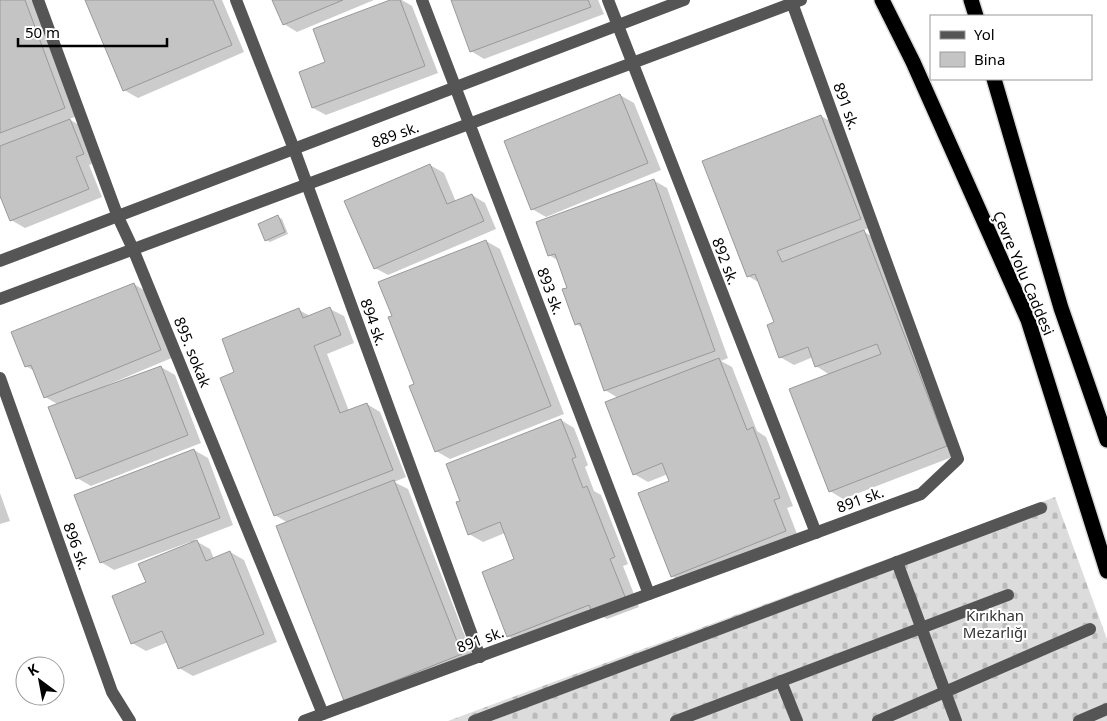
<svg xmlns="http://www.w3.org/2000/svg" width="1107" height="721" font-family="'Noto Sans',sans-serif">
	<defs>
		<pattern id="cemetery-stones" width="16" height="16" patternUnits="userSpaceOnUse" patternTransform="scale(1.25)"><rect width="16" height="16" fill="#dcdcdc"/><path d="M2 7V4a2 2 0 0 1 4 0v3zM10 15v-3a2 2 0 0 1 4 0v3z" fill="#bbb"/></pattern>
	</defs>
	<rect width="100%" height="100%" fill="#fff"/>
	<!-- cemetery -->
	<path fill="url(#cemetery-stones)" d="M1055,497L1107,639V721H448Z"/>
	<!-- shadow -->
	<g fill="#0003">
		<path d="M0,0H35L78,116L69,119L84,128L97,162L89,165L102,197L25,228L11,220L2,198L0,199Z"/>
		<path d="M86,0H222L244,52L138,98L124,90Z"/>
		<path d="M273,0H374L297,32L284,24Z"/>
		<path d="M393,0H402L412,6L438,73L326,115L313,108L327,63Z"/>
		<path d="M452,0H598L604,14L484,59L471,51Z"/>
		<path d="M620,95L634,103L661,170L546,217L532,209Z"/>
		<path d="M821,116L835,124L874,226L862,231L877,239L960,454L843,499L830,491V375L816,366L813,357L794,365L780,357L775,322L760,283L748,276Z"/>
		<path d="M430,165L444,173L456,202L472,195L485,203L496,229L388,275L375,268Z"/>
		<path d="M653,180L667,188L728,358L721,361L732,367L757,431L766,437L793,506L787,508L799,539L685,584L672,576L671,482L668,474L648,482L634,474L618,398L605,390L583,328L576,324L569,288L559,261L549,255Z"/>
		<path d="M278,217L282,219L288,234L270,242L266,240Z"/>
		<path d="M486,241L500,249L564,414L450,459L436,451L393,316Z"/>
		<path d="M134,284L147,292L174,357L105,386L106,388L161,367L175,375L201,443L91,486L77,478L59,405L45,397L34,371L26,366Z"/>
		<path d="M330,309L344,316L354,343L327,354L349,411L367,404L380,412L406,477L394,482L408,489L475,662L358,708L288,523L275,515L236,373L299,310L310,316Z"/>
		<path d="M561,420L574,428L588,465L585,467L594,491L601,495L628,564L623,566L639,607L607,619L598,614L522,644L508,636L516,560L505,533L483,542L469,534L462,501Z"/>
		<path d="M194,450L208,458L233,525L194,540L210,549L214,559L230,552L244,560L277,642L193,676L179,668L168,642L146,651L132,643L148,583L190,544V542L114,570L101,562Z"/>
		<path d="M0,493L10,521L0,524Z"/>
	</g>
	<!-- building -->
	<g fill="#c4c4c4" stroke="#999">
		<path d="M0,0H25L65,108L0,133Z"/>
		<path d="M85,0H213L232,45L123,91Z"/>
		<path d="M272,0H343L283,25Z"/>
		<path d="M390,0H400L425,66L312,108L299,72L325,62L313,29Z"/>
		<path d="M451,0H588L591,7L470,52Z"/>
		<path d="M620,94L648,163L531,210L504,141Z"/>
		<path d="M821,115L861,219L777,251L782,262L864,230L947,446L829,492L789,389L881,354L877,344L815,367L808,347L779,358L767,325L774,322L755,274L747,277L702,161Z"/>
		<path d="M70,119L84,154L76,157L89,189L10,221L0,196V146Z"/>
		<path d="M430,164L447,204L472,194L484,221L374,269L344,201Z"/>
		<path d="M654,179L715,351L604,391L580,323L575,325L562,289L567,288L555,254L548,256L536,222Z"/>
		<path d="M278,215L285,232L265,241L258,224Z"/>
		<path d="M486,240L551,406L435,452L409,386L414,384L388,317L392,316L378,282Z"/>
		<path d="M134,283L161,350L44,398L31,365L25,367L11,332Z"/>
		<path d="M330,307L341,335L314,346L340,413L367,403L393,470L274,516L220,378L234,372L222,339L299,308L303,318Z"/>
		<path d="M719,358L747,430L753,427L780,498L774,500L786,531L671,577L638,493L669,481L662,463L633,475L605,402Z"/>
		<path d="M161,366L188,435L76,479L48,407Z"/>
		<path d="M561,419L576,457L572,459L583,488L587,486L615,557L610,559L626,599L592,612L589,605L507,637L482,572L514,559L500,522L468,535L456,502L460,501L446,464Z"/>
		<path d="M194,449L220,518L100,563L74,495Z"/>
		<path d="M394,480L462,654L344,701L276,526Z"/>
		<path d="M197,540L206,561L230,551L264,634L178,669L162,631L131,644L112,596L146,582L138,564Z"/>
	</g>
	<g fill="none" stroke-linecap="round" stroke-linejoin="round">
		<!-- highway casing -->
		<g stroke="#dbdbdb" stroke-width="18">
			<g id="highway">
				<path d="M882,0L913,62L1028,320L1107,571"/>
				<path d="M971,0L976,16"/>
				<path d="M994,79L1061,308L1107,440"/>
			</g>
		</g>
		<!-- minor -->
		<g stroke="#555" stroke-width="12">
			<path d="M38,0L118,217L133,249L323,714"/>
			<path d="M236,0L294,149L480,657"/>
			<path d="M422,0L649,594"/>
			<path d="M608,0L816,533"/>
			<path d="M0,261L684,0"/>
			<path d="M0,299L801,0"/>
			<path d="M0,378L112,692L130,721"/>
			<path d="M897,562L956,721"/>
			<path d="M781,681L797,721"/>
			<path d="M304,721L921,494L958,459L791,0"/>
			<path d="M474,721L1041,508"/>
			<path d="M676,721L1008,595"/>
			<path d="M878,721L1090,629"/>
			<path d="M1079,721L1107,709"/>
		</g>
		<!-- highway -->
		<use href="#highway" stroke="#000" stroke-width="15"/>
	</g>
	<g text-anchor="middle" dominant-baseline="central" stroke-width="4" stroke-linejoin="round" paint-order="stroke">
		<!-- street labels -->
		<g font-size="15" fill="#000" stroke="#fff">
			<text transform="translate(847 106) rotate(70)">891 sk.</text>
			<text transform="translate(395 134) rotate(-20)">889 sk.</text>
			<text transform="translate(726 261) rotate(69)">892 sk.</text>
			<text transform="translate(1024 273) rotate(67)">Çevre Yolu Caddesi</text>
			<text transform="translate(551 291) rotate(69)">893 sk.</text>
			<text transform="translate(374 322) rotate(70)">894 sk.</text>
			<text transform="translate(193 352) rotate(68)">895. sokak</text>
			<text transform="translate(860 499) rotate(-20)">891 sk.</text>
			<text transform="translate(77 546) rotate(70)">896 sk.</text>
			<text transform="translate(480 639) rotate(-20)">891 sk.</text>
		</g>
		<!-- park labels -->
		<g font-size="15" fill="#333" stroke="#fff">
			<text x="995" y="615">Kırıkhan<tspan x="995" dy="17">Mezarlığı</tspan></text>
		</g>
	</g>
	<!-- legend -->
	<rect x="930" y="15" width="162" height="65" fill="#ffffff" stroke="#999999"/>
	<rect x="940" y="31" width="25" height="8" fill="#555555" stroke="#999999"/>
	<text x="974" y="40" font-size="15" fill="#000000">Yol</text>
	<rect x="940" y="52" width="25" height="15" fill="#c4c4c4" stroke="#999999"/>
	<text x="974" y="65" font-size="15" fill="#000000">Bina</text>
	<!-- north arrow -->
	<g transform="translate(40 681) rotate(328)"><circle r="24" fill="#ffffff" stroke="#999999"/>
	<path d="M0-4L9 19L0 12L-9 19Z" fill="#000000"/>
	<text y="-8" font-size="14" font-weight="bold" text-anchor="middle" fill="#000000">K</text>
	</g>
	<!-- scale -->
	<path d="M18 38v8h149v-8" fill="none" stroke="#000000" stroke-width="2.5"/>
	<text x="25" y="38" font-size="15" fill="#000000" stroke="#ffffff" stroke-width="4" paint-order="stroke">50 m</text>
</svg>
